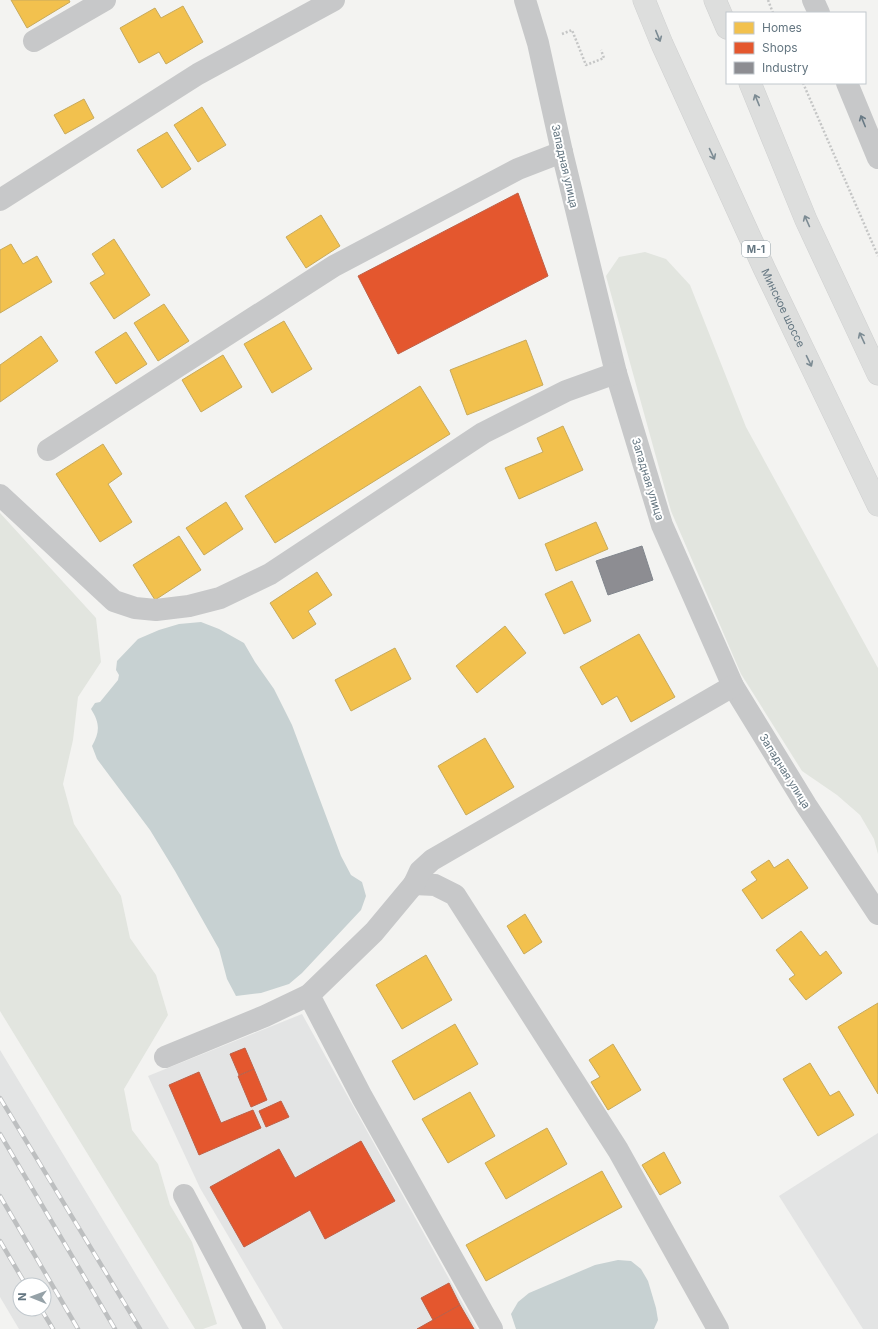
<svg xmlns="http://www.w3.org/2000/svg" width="878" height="1329" font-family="Inter,sans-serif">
	<rect width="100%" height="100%" fill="#f3f3f1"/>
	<!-- built -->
	<g fill="#e3e4e4" fill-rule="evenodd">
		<path d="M302,1014L477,1329H283L200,1188L148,1076Z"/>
		<path d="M0,1050L169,1329H19L0,1297ZM20,1285H44V1309H20Z"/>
		<path d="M878,1133V1329H863L779,1196Z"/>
	</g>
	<!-- green -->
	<g fill="#e2e5df">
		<path d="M645,252L666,259L690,285L746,427L878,668V854L874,839L860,815L837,795L802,771L741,674L671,511L606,276L619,257Z"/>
		<path d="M0,513L96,618L101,662L78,697L73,740L63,784L74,824L121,896L130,938L156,975L168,1015L124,1089L132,1130L158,1164L170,1205L192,1242L217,1324L203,1329H195L0,1011Z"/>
	</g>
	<!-- water -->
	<g fill="#c7d1d2">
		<path d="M201,622L219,629L244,643L255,662L274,689L292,725L341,856L351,875L362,882L366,896L361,910L302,973L289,984L261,993L236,996L227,979L219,949L175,871L150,830L97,759L92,746C100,732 100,723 91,709L95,703L100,702L118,680L119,675L116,670L117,661L138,639L159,630L179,624Z"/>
		<path d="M618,1260L631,1261L641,1269L648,1281L656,1308L658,1320L654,1329H516L511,1314L518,1302L529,1293L595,1265Z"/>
	</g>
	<!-- homes -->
	<g fill="#f2c14e" stroke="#c7aa5d">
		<path d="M11,0H69L70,2L27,28Z"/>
		<path d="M183,6L203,42L166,64L159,52L139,63L120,28L155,8L161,18Z"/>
		<path d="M84,99L94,118L65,134L54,115Z"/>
		<path d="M202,107L226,145L198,162L174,125Z"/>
		<path d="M167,132L191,169L162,188L137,150Z"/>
		<path d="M321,215L340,246L306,268L286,237Z"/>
		<path d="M114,239L150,295L114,319L90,283L105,274L92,254Z"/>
		<path d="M11,244L23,264L37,256L52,282L0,313V250Z"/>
		<path d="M164,304L189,341L158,361L134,323Z"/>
		<path d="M284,321L312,369L272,393L244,344Z"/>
		<path d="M126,332L147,364L116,384L95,352Z"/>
		<path d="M41,336L58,361L0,402V365Z"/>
		<path d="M526,340L543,385L467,415L450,370Z"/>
		<path d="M223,355L242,387L201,412L182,380Z"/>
		<path d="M420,386L450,434L275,543L245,496Z"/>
		<path d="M563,426L583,470L519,499L505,468L543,452L537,438Z"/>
		<path d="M103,444L122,474L108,484L132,522L100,542L56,474Z"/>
		<path d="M226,502L243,529L204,555L186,528Z"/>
		<path d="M596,522L608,549L556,571L545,544Z"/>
		<path d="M179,536L201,570L155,600L133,565Z"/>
		<path d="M317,572L332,595L308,611L316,624L293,639L270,603Z"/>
		<path d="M572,581L591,621L564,634L545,594Z"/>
		<path d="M505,626L526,653L477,693L456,666Z"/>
		<path d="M639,634L675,697L631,722L617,696L602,705L580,667Z"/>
		<path d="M395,648L411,679L351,711L335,680Z"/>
		<path d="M485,738L514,787L466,815L438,766Z"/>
		<path d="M788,859L808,888L762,919L742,890L757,880L751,872L769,860L774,868Z"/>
		<path d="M525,914L542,942L524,954L507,926Z"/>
		<path d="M801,931L820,956L826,951L842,973L806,1000L789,979L795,975L776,950Z"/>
		<path d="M426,955L452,1000L402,1029L376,985Z"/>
		<path d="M878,1003V1094L838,1027Z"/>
		<path d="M455,1024L478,1064L414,1100L392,1061Z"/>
		<path d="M613,1044L641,1090L608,1110L591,1082L600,1077L589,1060Z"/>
		<path d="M810,1063L830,1096L839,1091L854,1115L818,1136L783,1079Z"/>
		<path d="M470,1092L495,1136L448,1163L422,1119Z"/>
		<path d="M547,1128L567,1164L506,1199L485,1163Z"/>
		<path d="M664,1152L681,1183L660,1195L642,1165Z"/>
		<path d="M602,1171L622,1207L486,1281L466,1245Z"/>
	</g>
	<!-- shops -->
	<g fill="#e4572e" stroke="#be6047">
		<path d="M518,193L548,276L398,354L358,276Z"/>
		<path d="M245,1048L254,1069L239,1075L230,1054Z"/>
		<path d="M254,1069L267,1100L251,1107L238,1076Z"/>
		<path d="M199,1072L221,1123L253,1110L261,1128L199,1155L169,1085Z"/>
		<path d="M281,1101L289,1117L266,1127L259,1111Z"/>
		<path d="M361,1141L395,1201L325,1239L310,1210L244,1247L210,1187L279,1149L295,1178Z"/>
		<path d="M449,1283L460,1305L433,1320L421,1298Z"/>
		<path d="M460,1305L474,1329H417L433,1320Z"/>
	</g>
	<!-- industry -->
	<path fill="#8d8d92" stroke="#81868d" d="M642,546L653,580L608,595L596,561Z"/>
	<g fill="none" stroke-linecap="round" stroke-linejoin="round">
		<!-- highway casing -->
		<g stroke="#cfd0d0" stroke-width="23">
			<g id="highway">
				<path id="s1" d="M644,0L662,44L764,268L878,505"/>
				<path d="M715,0L727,28"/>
				<path d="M750,83L806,220L878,374"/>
			</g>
		</g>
		<!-- path -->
		<g stroke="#c5c6c6" stroke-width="2.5" stroke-dasharray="2 2" stroke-linecap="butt">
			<path d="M768,0L773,13"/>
			<path d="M562,34L572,30L586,65L604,58L601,50"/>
			<path d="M803,83L878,256"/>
		</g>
		<!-- minor -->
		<g stroke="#c7c8c9" stroke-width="22">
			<path d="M525,0L538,43L562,152L616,373L662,525L733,686L806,805L878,914"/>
			<path d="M813,0L819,13"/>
			<path d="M34,41L105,0"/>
			<path d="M847,83L878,158"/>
			<path d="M0,200L198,74L334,0"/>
			<path d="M48,450L334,266L518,169L562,152"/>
			<path d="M0,495L114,601L135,608L156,610L189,606L220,598L270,574L483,433L566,391L616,373"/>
			<path d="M414,884L435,885L455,895L618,1150L718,1329"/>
			<path d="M165,1057L265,1016L309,995"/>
			<path d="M184,1195L255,1329"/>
			<path d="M492,1329L362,1097L309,995L374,932L414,884L420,871L432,860L733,686"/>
		</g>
		<!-- highway -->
		<use href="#highway" stroke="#dddedd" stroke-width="22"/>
		<!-- rail casing -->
		<g stroke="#bdbfc0" stroke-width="4.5">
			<g id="rail">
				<path d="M0,1098L140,1329"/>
				<path d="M0,1134L115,1329"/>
				<path d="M0,1196L78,1329"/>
				<path d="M0,1241L26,1285"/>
				<path d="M41,1309L53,1329"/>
			</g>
		</g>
		<!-- rail -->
		<use href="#rail" stroke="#fff" stroke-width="3" stroke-dasharray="9" stroke-linecap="butt"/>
	</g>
	<!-- one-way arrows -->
	<defs><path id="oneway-shaft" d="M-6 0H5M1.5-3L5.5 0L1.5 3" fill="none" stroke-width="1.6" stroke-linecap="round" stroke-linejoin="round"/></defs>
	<g stroke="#7c8b93">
		<use href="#oneway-shaft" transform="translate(658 36) rotate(68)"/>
		<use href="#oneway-shaft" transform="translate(757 100) rotate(-112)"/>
		<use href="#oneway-shaft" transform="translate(712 154) rotate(65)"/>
		<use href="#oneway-shaft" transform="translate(807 221) rotate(-114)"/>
		<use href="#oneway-shaft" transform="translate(862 338) rotate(-115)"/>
		<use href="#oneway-shaft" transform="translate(809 361) rotate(64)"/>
	</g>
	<use stroke="#697a85" href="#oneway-shaft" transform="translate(863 121) rotate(-112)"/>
	<g text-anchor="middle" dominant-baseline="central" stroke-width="4" stroke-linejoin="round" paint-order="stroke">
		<!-- shield labels -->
		<rect fill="#fff" stroke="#929fa7" stroke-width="1" x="742" y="241" width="28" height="16" rx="3"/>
		<g font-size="10" font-weight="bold" fill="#647681">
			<text x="756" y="249">М-1</text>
		</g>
		<!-- street labels -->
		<g font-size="11" fill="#647681" stroke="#fff">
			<text transform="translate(565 166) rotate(77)">Западная улица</text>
			<text stroke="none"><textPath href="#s1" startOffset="338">Минское шоссе</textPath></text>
			<text transform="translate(648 479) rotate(73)">Западная улица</text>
			<text transform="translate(785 771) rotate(58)">Западная улица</text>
		</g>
	</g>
	<!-- legend -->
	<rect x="726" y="12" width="140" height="72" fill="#ffffff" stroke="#c1c8cd"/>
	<rect x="734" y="22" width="20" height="12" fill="#f2c14e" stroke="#c1c8cd"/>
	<text x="762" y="32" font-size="12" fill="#647681">Homes</text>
	<rect x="734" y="42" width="20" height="12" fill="#e4572e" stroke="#c1c8cd"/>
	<text x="762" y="52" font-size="12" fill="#647681">Shops</text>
	<rect x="734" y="62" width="20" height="12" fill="#8d8d92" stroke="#c1c8cd"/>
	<text x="762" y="72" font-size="12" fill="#647681">Industry</text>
	<!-- north arrow -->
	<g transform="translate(32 1297) rotate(271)"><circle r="19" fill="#ffffff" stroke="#c1c8cd"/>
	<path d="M0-3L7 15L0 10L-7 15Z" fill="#96a2a8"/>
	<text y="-6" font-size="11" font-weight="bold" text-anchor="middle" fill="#647681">N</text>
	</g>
</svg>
